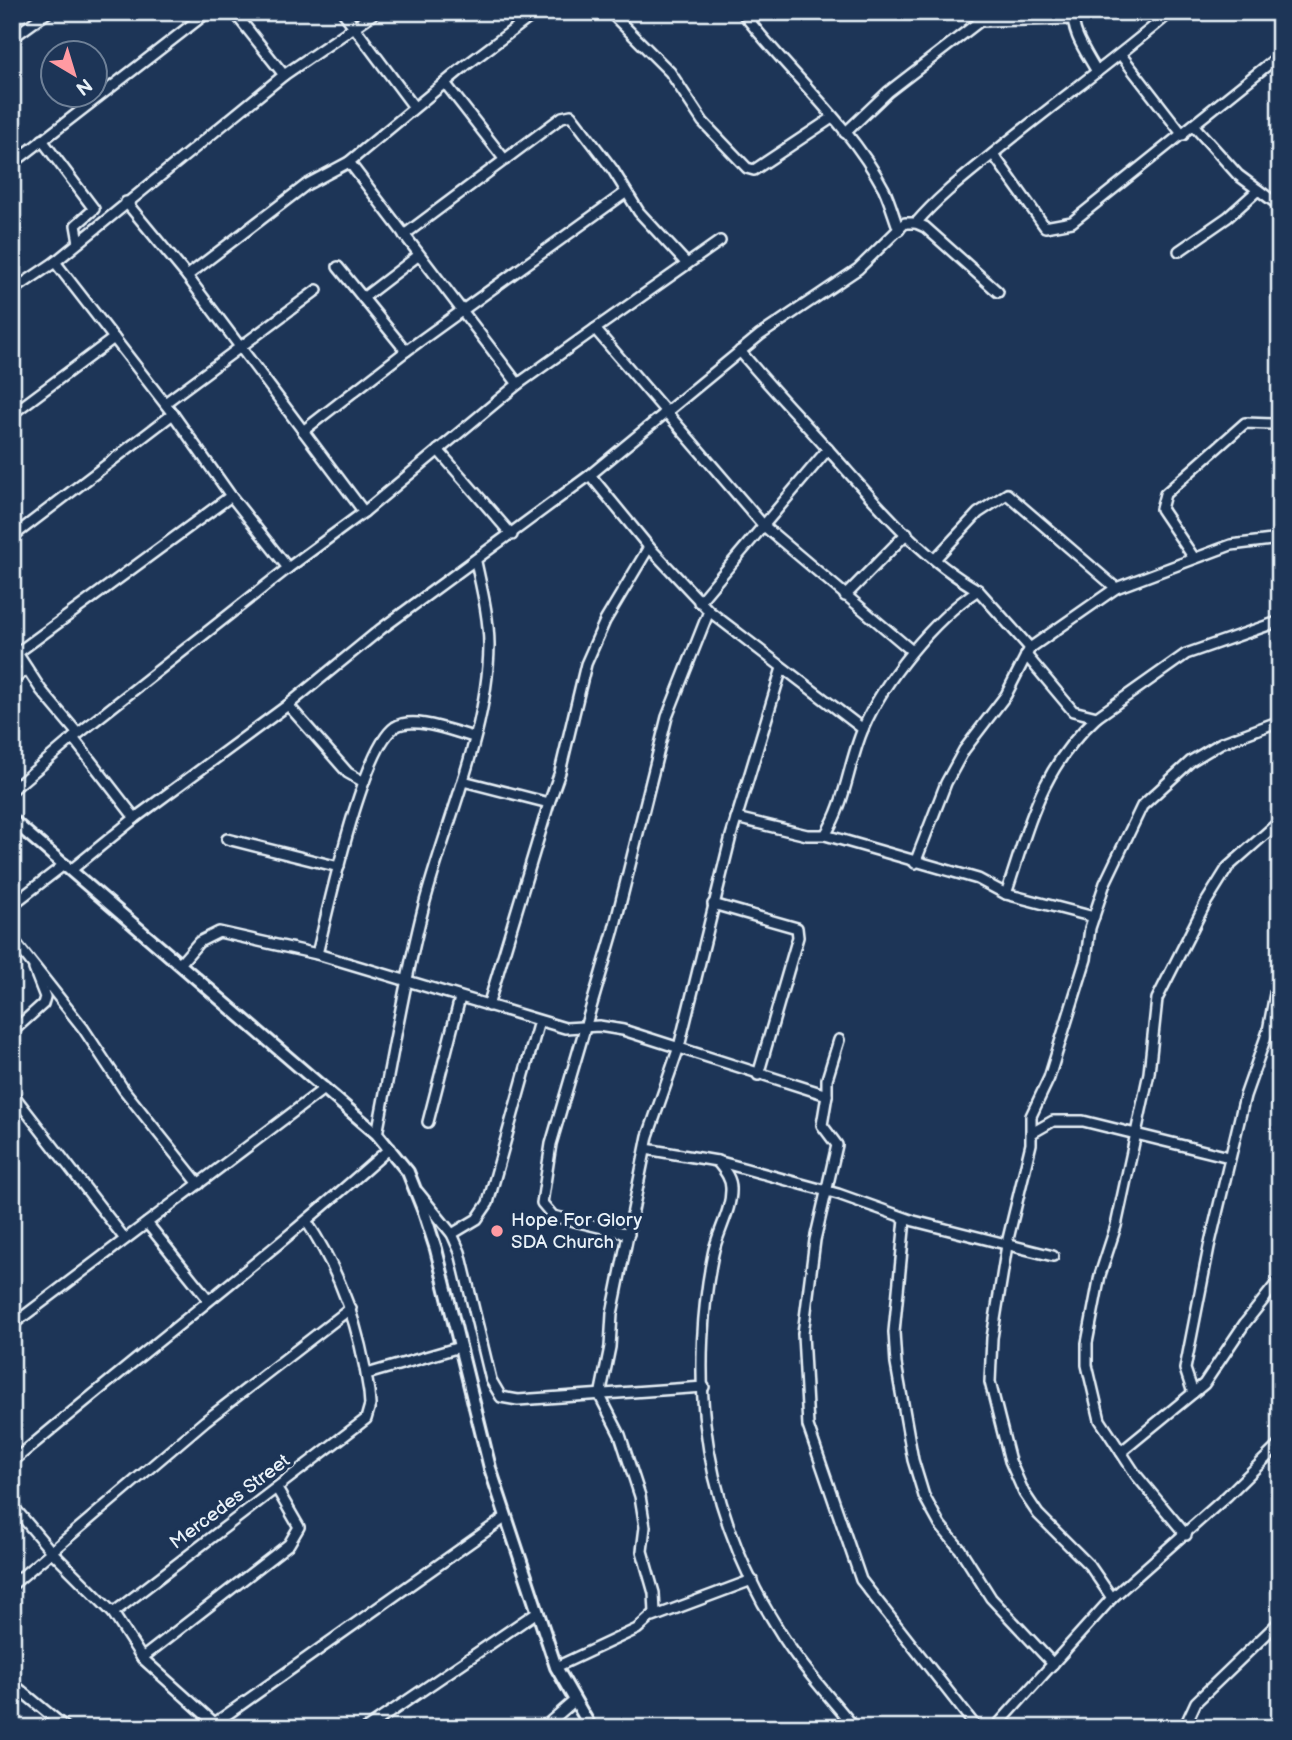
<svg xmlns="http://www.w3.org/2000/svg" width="1292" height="1740" font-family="'Balsamiq Sans',sans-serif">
	<rect width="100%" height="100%" fill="#1d3557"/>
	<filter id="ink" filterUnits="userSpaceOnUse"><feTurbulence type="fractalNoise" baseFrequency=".0143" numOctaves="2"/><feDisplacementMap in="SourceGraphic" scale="14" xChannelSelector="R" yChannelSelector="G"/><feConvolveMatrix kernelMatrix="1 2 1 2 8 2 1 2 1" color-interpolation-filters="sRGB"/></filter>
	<g filter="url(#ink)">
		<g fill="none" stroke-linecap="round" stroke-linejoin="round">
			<!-- minor casing -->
			<g stroke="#e8f1f8" stroke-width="14">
				<g id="minor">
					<path d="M234,12L284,75"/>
					<path d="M343,12L414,107"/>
					<path d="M610,12L670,72L703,122L747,168L754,170L832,118"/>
					<path d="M742,12C787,71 849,123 884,189C890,202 894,217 899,230"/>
					<path d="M1074,12C1070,32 1088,55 1097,72"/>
					<path d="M12,38L48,12"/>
					<path d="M1121,55L1183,135"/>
					<path d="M445,83L505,160"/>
					<path d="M1194,126L1238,175L1280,206"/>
					<path d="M845,133L888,92L980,21L1073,19"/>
					<path d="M42,140L94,209L76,225L79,242"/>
					<path d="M993,154L1045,227L1072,222L1280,55"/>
					<path d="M349,162L518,384L595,329"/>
					<path d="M12,164L208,12"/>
					<path d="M126,202L187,276L364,512L288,568"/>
					<path d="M916,223C940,195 967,175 995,152C1053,104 1114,61 1171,12"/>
					<path d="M404,235L562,117L571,115L613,170L639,212L687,264"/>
					<path d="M720,241L595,329L764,526L912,651"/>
					<path d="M1179,251L1228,217L1258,190"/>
					<path d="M55,262L173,414L231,496"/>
					<path d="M338,267L406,351"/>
					<path d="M187,276L306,185L349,162L465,66L537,12"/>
					<path d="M12,291L55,262L284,75L376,12"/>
					<path d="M363,298L419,255"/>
					<path d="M740,351C770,387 802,420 833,455C876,503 921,558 978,590"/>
					<path d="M165,403L317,290"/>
					<path d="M12,414L114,338"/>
					<path d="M303,431L406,351L625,193"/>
					<path d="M438,450L512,535"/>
					<path d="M590,475L649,547L709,611L863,729"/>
					<path d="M364,512L518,384"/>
					<path d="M12,537L173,414"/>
					<path d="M1194,558L1161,509L1165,494L1245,423L1271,424"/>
					<path d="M935,559L978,513L1007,494L1116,588"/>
					<path d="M845,596L907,533"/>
					<path d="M699,602L828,449"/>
					<path d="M1026,655L1073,711L1097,717L1186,654L1280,621"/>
					<path d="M12,681L27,669"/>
					<path d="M288,705L348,773L364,782"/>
					<path d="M1277,721L1280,732"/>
					<path d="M73,738L78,734L288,568L231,496L17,653L41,690L78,734"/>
					<path d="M463,781L549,803L560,772L586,664L605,621L649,547"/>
					<path d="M12,790L73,738L135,818"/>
					<path d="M736,818L807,835H825C846,803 848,764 863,729C884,680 933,620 978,590L1030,648"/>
					<path d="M825,835L978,879L1006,894L1094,917"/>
					<path d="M227,839L339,867"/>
					<path d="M915,863L946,783L964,750L1006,695L1030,648L1116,588L1231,545L1280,539"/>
					<path d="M71,870L135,818L288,705L381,629L590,475L760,335L858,269L905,223H916L925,227L998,292"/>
					<path d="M1006,894C1030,823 1040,769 1097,717"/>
					<path d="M713,904L797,928L798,937L758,1075"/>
					<path d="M12,905L65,864"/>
					<path d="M12,938L83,1028L124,1090L199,1184"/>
					<path d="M317,954C328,911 362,749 395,727C414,715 454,732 474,737"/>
					<path d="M180,964L199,942L219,932L317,954L565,1028L599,1026L623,1030L827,1095V1079L839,1040"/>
					<path d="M488,1006L549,803"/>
					<path d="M12,1032L43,1004L45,997L34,969"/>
					<path d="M12,1093L125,1239"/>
					<path d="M827,1095L822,1125L837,1145L815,1240L803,1334L808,1426L861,1580L977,1728"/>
					<path d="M428,1122L460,998"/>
					<path d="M1032,1133L1053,1121H1083L1229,1157"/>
					<path d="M377,1134C392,1059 404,983 423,909C444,826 488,733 489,646C489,618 482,590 476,562"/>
					<path d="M646,1149L717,1161L838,1194L914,1221L1053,1256"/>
					<path d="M717,1161C723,1169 731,1177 731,1188C732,1210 717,1233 713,1254C702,1308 699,1369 705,1423C713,1494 739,1567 777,1627C798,1663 828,1695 855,1728"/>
					<path d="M418,1192L452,1234L460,1252L491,1380L501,1397L518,1400L704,1387"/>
					<path d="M905,1219L894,1332L896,1364L913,1460L924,1496L940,1525L960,1549L991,1598L1053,1664"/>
					<path d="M147,1223L208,1299"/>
					<path d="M452,1234L477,1219L488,1203L539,1021"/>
					<path d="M629,1234L553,1216L542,1203L551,1144L614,929L667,717L709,611"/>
					<path d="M12,1325L325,1088"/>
					<path d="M367,1374L460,1347"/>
					<path d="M1193,1393L1185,1369L1209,1247L1245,1096L1268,1031L1280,967"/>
					<path d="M1121,1452L1204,1384L1245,1323L1280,1279"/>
					<path d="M12,1462C137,1356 268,1257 390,1148"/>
					<path d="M12,1505L50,1550L113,1613L142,1658L220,1728"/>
					<path d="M1186,1535L1136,1475L1100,1420L1087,1365V1343L1100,1275L1116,1226L1149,1073L1157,999L1205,904L1228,867L1280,821"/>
					<path d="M12,1585L205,1421L351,1308"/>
					<path d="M1112,1598L1090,1566L1038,1514L1024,1493L1010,1461L990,1382L992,1338L1008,1239L1031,1144V1116L1049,1078L1086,959L1090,928L1105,883L1142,806L1191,761L1221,743L1280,721"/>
					<path d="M113,1613L366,1419L370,1405L369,1392C360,1330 342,1275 307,1222"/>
					<path d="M653,1617L752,1580"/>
					<path d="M142,1658L289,1544L299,1527L277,1489"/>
					<path d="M556,1667L637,1629L655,1613L654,1593L642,1551L645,1527L640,1496L620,1435L600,1396L610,1347L612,1314L648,1136L679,1047L731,836L782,668"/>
					<path d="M12,1683L66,1728"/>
					<path d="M215,1723L506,1517"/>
					<path d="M367,1728L537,1612"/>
					<path d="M543,1728L574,1701"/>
					<path d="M995,1728L1112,1598L1227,1496L1280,1444"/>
					<path d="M1184,1728L1196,1702L1280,1621"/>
				</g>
			</g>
			<!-- tertiary casing -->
			<g stroke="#e8f1f8" stroke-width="16">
				<path id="tertiary" d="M12,820L377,1134L408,1172L424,1212L436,1249L490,1468L556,1667L591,1728"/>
			</g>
			<!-- minor -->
			<use href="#minor" stroke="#1d3557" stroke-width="9"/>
			<!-- tertiary -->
			<use href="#tertiary" stroke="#1d3557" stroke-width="10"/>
		</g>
	</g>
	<!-- markers -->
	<circle fill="#ff9aa2" stroke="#1d3557" stroke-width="2.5" cx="497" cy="1231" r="7"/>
	<g text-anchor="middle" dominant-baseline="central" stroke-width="7" stroke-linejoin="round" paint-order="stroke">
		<!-- poi labels -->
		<g font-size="19" fill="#e8f1f8" stroke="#1d3557" text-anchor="start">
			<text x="511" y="1220">Hope For Glory<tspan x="511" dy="22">SDA Church</tspan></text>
		</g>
		<!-- street labels -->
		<g font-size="19" fill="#e8f1f8" stroke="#1d3557">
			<text transform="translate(230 1502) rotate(-37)">Mercedes Street</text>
		</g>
	</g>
	<!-- margin -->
	<rect width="1292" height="1740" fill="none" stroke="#1d3557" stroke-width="42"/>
	<rect x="21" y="21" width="1250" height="1698" fill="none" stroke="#e8f1f8" stroke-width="2.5" filter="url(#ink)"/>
	<!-- north arrow -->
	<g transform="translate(74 74) rotate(142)"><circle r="33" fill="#1d3557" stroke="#6e8097" stroke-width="2"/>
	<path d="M0-5L12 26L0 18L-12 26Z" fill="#ff9aa2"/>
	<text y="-10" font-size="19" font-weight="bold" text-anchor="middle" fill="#e8f1f8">N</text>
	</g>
</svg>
